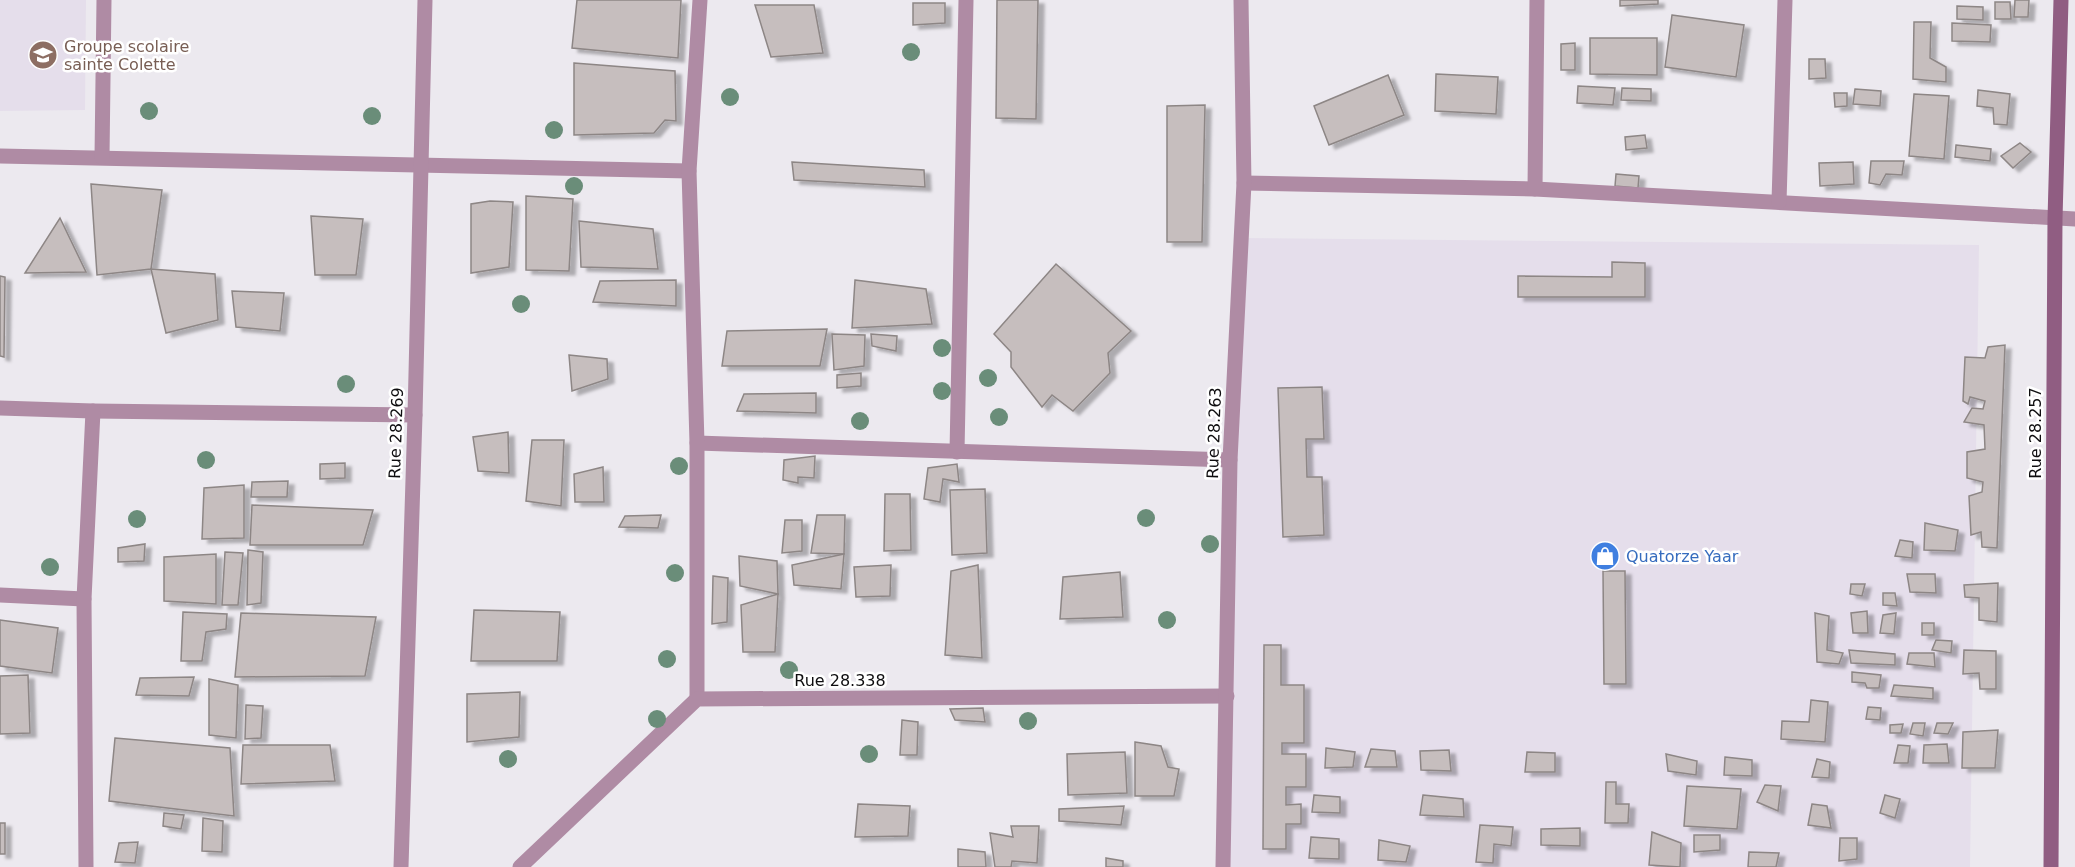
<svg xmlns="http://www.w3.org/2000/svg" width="2075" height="867" font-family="'DejaVu Sans',sans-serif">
	<defs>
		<filter id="shadow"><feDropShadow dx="6" dy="4" stdDeviation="1.5" flood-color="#0004"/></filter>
	</defs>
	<rect width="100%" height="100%" fill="#ece9ef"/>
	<!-- built -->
	<g fill="#e5deeb">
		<path d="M0,0H86L85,110L0,111Z"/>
		<path d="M1239,238L1979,245L1970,867H1230Z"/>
	</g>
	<!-- building -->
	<g fill="#c6bebe" stroke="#8d8685" stroke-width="1.5" filter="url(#shadow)">
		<path d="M577,0H681L678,58L572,48Z"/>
		<path d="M997,0H1038L1036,119L996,118Z"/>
		<path d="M1620,0H1658V4L1620,6Z"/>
		<path d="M2015,0H2029L2028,17H2014Z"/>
		<path d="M1995,2H2010L2011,19H1995Z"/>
		<path d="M913,3H945V23L913,25Z"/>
		<path d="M755,5H814L823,53L771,57Z"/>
		<path d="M1957,6L1983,7V20L1957,19Z"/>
		<path d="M1672,15L1744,25L1736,77L1665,67Z"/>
		<path d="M1914,22H1931L1930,58L1946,67V82L1913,79Z"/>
		<path d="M1952,23L1991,25L1990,42L1952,41Z"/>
		<path d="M1590,38H1657V75L1590,74Z"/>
		<path d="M1575,43V70H1561V44Z"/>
		<path d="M1809,59H1825L1826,78L1809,79Z"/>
		<path d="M574,63L675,71L676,121L665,120L654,133L574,135Z"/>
		<path d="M1436,74L1498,77L1496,114L1435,111Z"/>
		<path d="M1388,75L1404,115L1329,145L1314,106Z"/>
		<path d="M1578,86L1615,88L1613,105L1577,103Z"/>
		<path d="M1622,88L1651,89V101L1621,100Z"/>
		<path d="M1855,89L1881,91L1880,106L1853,104Z"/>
		<path d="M1978,90L2010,94L2007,125L1994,124L1993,108L1977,106Z"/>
		<path d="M1834,93H1847V106L1835,107Z"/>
		<path d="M1914,94L1949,96L1944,159L1909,156Z"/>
		<path d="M1205,105L1202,242H1167V106Z"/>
		<path d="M1645,135L1647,148L1626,150L1625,137Z"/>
		<path d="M2020,143L2031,152L2013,168L2001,156Z"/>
		<path d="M1956,145L1991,149L1990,161L1955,157Z"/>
		<path d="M1871,161H1904L1902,175L1886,174L1880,185L1869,183Z"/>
		<path d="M792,162L924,170L925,187L794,180Z"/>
		<path d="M1853,162L1854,184L1820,186L1819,163Z"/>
		<path d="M1616,174L1639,176L1638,188L1615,186Z"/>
		<path d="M91,184L162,190L151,269L97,275Z"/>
		<path d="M526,196L573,199L569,271L526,270Z"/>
		<path d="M490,201L513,202L509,267L471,273V204Z"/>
		<path d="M311,216L363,219L356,275H315Z"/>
		<path d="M60,218L86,272L25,273Z"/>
		<path d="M579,221L653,229L658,269L581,267Z"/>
		<path d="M1612,262L1645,263V297H1518V276L1612,277Z"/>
		<path d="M1056,264L1131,331L1108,353L1110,373L1073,411L1052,395L1042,407L1011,367V352L994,334Z"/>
		<path d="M151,269L215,274L218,320L166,333Z"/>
		<path d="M0,276L5,277L4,357L0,356Z"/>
		<path d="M676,280V306L593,302L600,281Z"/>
		<path d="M855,280L926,289L932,324L852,328Z"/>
		<path d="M232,291L284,293L280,331L236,327Z"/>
		<path d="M827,329L820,366H722L727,331Z"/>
		<path d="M832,334L865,335L864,366L834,370Z"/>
		<path d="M871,334L897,336L896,351L872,346Z"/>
		<path d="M2005,345L1997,548L1982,547L1981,532L1971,535L1969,496L1982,492L1983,482L1967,478V452L1985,449L1984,425L1964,422L1972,408L1983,409L1985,401L1970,397L1968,404L1963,401L1965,357L1985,358L1988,347Z"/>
		<path d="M569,355L607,359L608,379L572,391Z"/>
		<path d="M861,373V386L837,388V375Z"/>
		<path d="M1322,387L1324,439H1306L1307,477H1322L1324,535L1283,537L1278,388Z"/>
		<path d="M816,393V413L737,411L744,394Z"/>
		<path d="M508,432L509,473L478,471L473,437Z"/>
		<path d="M532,440H564L561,506L526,501Z"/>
		<path d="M815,456L814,478L798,477V483L783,480L784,460Z"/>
		<path d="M345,463V478L320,479V464Z"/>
		<path d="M957,464L959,482L943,479L940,502L924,499L928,468Z"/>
		<path d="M603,467L604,502H575L574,474Z"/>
		<path d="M288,481L287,497H251L252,482Z"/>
		<path d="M244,485V538L202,539L204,488Z"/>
		<path d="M985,489L987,553L952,555L950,490Z"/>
		<path d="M885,494H910L911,550L884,551Z"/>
		<path d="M252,505L373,510L363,545H250Z"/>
		<path d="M661,515L658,528L619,527L625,516Z"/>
		<path d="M817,515H845L844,554L811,553Z"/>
		<path d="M785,520H802V551L782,553Z"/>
		<path d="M1925,523L1958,530L1955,551L1924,550Z"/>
		<path d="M1900,540L1913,542L1912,558L1895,556Z"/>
		<path d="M145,544L144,561L118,562V548Z"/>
		<path d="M248,550L263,552L261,603L247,605Z"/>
		<path d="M225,552L243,553L238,605H222Z"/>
		<path d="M216,554V604L164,601V557Z"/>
		<path d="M844,554L841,589L794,585L792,565Z"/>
		<path d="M739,556L777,561L778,594L740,586Z"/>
		<path d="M891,565L890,596L856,597L854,567Z"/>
		<path d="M978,565L982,658L945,655L951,571Z"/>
		<path d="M1603,571H1625L1626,684H1604Z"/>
		<path d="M1120,572L1123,617L1060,619L1063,577Z"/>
		<path d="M1907,574H1935L1936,593L1910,592Z"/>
		<path d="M713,576L728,578L727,622L712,624Z"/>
		<path d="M1998,583L1997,622L1979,620V598L1965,597L1964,585Z"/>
		<path d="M1851,584H1865L1862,596L1850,594Z"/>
		<path d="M1883,593H1895L1897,606L1883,605Z"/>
		<path d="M778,594L775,652H743L741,605Z"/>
		<path d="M474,610L560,612L557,661H471Z"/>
		<path d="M1867,611L1868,633H1853L1851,613Z"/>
		<path d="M183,612L227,614L226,629L206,632L202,661H181Z"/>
		<path d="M241,613L376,617L365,676L235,677Z"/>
		<path d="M1815,613L1829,616L1827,650L1843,653L1839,664L1817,662Z"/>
		<path d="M1896,613L1894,634L1880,633L1883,615Z"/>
		<path d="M0,620L58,628L52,673L0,666Z"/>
		<rect x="1922" y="623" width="12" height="12"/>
		<path d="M1936,640L1952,641L1951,653L1932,650Z"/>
		<path d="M1264,645H1281V685H1304V743H1282V754H1306V787H1286V805L1301,804V824H1286V849H1263Z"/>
		<path d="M1849,650L1895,654V665L1851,663Z"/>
		<path d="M1964,650L1996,651V689H1980L1979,673L1963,674Z"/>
		<path d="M1909,653H1934L1935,667L1907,664Z"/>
		<path d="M1852,672L1881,675L1879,688H1867L1865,683L1852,682Z"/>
		<path d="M28,675L30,733L0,734V676Z"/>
		<path d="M194,677L189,696L136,695L140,678Z"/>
		<path d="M209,679L238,685L236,738L209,735Z"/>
		<path d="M1894,685L1933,688V699L1891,696Z"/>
		<path d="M520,692L519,737L467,742V694Z"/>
		<path d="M1811,700L1828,702L1825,742L1781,739L1782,721L1809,722Z"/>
		<path d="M246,705L263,706L261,738L245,739Z"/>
		<path d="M1868,707L1881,708L1880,720L1866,719Z"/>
		<path d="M983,708L985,722L955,720L950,709Z"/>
		<path d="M902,720L918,722L917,755H900Z"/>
		<path d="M1913,723H1925L1923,736L1910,734Z"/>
		<path d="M1937,723H1953L1948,734L1934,733Z"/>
		<path d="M1903,724L1901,733H1890V725Z"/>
		<path d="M1998,730L1995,768H1962L1963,732Z"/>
		<path d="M115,738L230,748L234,816L109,801Z"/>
		<path d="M1135,742L1161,746L1168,767L1179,769L1174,796H1135Z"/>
		<path d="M1947,744L1949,763H1923L1924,745Z"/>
		<path d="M243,745H330L335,781L241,784Z"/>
		<path d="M1898,745L1910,746L1908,763H1894Z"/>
		<path d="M1326,748L1355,752L1353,767L1325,768Z"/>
		<path d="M1371,749L1395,751L1397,767H1365Z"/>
		<path d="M1449,750L1451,771L1421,770L1420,751Z"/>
		<path d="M1125,752L1127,793L1068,795L1067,754Z"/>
		<path d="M1527,752L1555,753V772H1525Z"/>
		<path d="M1666,754L1697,761L1696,775L1668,771Z"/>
		<path d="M1725,757L1752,760V776L1724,775Z"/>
		<path d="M1817,759L1830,762L1829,778L1812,777Z"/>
		<path d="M1606,782H1616V804H1629L1628,823H1605Z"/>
		<path d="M1765,785L1781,786L1778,811L1757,802Z"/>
		<path d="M1687,786L1741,789L1737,829L1684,826Z"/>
		<path d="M1314,795L1340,797V813L1312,812Z"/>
		<path d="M1423,795L1463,799L1464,817L1420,815Z"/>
		<path d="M1885,795L1900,799L1895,818L1880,813Z"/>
		<path d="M858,804L910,806L908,836L855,837Z"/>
		<path d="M1812,804L1827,806L1831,828L1808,825Z"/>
		<path d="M1124,806L1121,825L1059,821V809Z"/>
		<path d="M164,813L184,815L181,829L163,826Z"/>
		<path d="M203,818L223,821L222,852L202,851Z"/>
		<rect x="0" y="823" width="5" height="31"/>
		<path d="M1480,825L1513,827L1511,846L1494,844L1493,863L1476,862Z"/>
		<path d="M1011,826H1039L1037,863L1012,861L1011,867H995L990,833L1013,837Z"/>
		<path d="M1580,828V846L1541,845V829Z"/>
		<path d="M1652,832L1681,843L1680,867L1649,865Z"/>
		<path d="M1694,835H1720V850L1694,852Z"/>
		<path d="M1311,837L1339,839V859L1309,858Z"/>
		<path d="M1840,838H1857V859L1839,861Z"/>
		<path d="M1379,840L1410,846L1406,862L1378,860Z"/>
		<path d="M138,842L135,863L115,862L119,843Z"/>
		<path d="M958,849L985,852L986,867H958Z"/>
		<path d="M1749,852L1779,853L1776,867H1748Z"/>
		<path d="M1106,858L1123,861V867H1106Z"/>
	</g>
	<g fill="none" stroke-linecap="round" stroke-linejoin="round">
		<!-- street -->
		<g stroke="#af8ba4" stroke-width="15">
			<path d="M0,156L689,171"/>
			<path d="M102,157L104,0"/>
			<path d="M1244,183L1535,189L2075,219"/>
			<path d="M1535,189L1537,0"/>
			<path d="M1779,202L1785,0"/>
			<path d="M0,408L93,411L415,415"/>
			<path d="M697,443L1230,460"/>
			<path d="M957,452L966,0"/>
			<path d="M0,595L84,599"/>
			<path d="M697,699V443L689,171L700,0"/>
			<path d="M86,867L84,599L93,411"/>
			<path d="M401,867L415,415L425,0"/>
			<path d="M520,867L697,699L1227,696"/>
			<path d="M1223,867L1230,460L1244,183L1241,0"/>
		</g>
		<!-- secondary -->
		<path stroke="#905d82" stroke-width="15" d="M2051,867L2055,219L2061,0"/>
	</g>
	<!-- trees -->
	<g fill="#6a8d79">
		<circle cx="911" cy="52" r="9"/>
		<circle cx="730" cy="97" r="9"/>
		<circle cx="149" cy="111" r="9"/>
		<circle cx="372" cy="116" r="9"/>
		<circle cx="554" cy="130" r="9"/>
		<circle cx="574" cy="186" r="9"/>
		<circle cx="521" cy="304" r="9"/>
		<circle cx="942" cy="348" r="9"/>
		<circle cx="988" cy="378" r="9"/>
		<circle cx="346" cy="384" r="9"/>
		<circle cx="942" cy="391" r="9"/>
		<circle cx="999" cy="417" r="9"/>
		<circle cx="860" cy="421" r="9"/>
		<circle cx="206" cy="460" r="9"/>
		<circle cx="679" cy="466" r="9"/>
		<circle cx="1146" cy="518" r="9"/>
		<circle cx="137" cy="519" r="9"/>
		<circle cx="1210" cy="544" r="9"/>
		<circle cx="50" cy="567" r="9"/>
		<circle cx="675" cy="573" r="9"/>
		<circle cx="1167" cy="620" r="9"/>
		<circle cx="667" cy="659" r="9"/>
		<circle cx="789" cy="670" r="9"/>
		<circle cx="657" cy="719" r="9"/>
		<circle cx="1028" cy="721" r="9"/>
		<circle cx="869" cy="754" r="9"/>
		<circle cx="508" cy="759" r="9"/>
	</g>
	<!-- icons -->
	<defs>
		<g id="school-disc" transform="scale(1.5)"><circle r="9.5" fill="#8d6e63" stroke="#fff"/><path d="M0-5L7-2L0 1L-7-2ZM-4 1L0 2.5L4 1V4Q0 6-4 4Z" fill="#fff"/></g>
		<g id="shop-disc" transform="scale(1.5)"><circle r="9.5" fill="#3f7fe0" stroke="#fff"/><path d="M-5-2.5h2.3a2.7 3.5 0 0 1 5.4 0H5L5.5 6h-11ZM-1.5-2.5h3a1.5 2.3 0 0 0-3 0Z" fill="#fff"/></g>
	</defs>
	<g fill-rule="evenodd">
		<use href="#school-disc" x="43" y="55"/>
		<use href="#shop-disc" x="1605" y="556"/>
	</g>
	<g text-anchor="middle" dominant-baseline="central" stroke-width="5" stroke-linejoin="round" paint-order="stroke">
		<!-- education labels -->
		<g font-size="16" fill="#785e54" stroke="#fff" text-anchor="start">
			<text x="64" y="46">Groupe scolaire<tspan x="64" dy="18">sainte Colette</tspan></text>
		</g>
		<!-- street labels -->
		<g font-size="16" fill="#0e0d0f" stroke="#fff">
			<text transform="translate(396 433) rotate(-88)">Rue 28.269</text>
			<text transform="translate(1214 433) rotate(-88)">Rue 28.263</text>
			<text transform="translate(2035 433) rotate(-90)">Rue 28.257</text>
			<text x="840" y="680">Rue 28.338</text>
		</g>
		<!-- shop labels -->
		<g font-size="16" fill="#366cbe" stroke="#fff" text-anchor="start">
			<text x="1626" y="556">Quatorze Yaar</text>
		</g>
	</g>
</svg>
